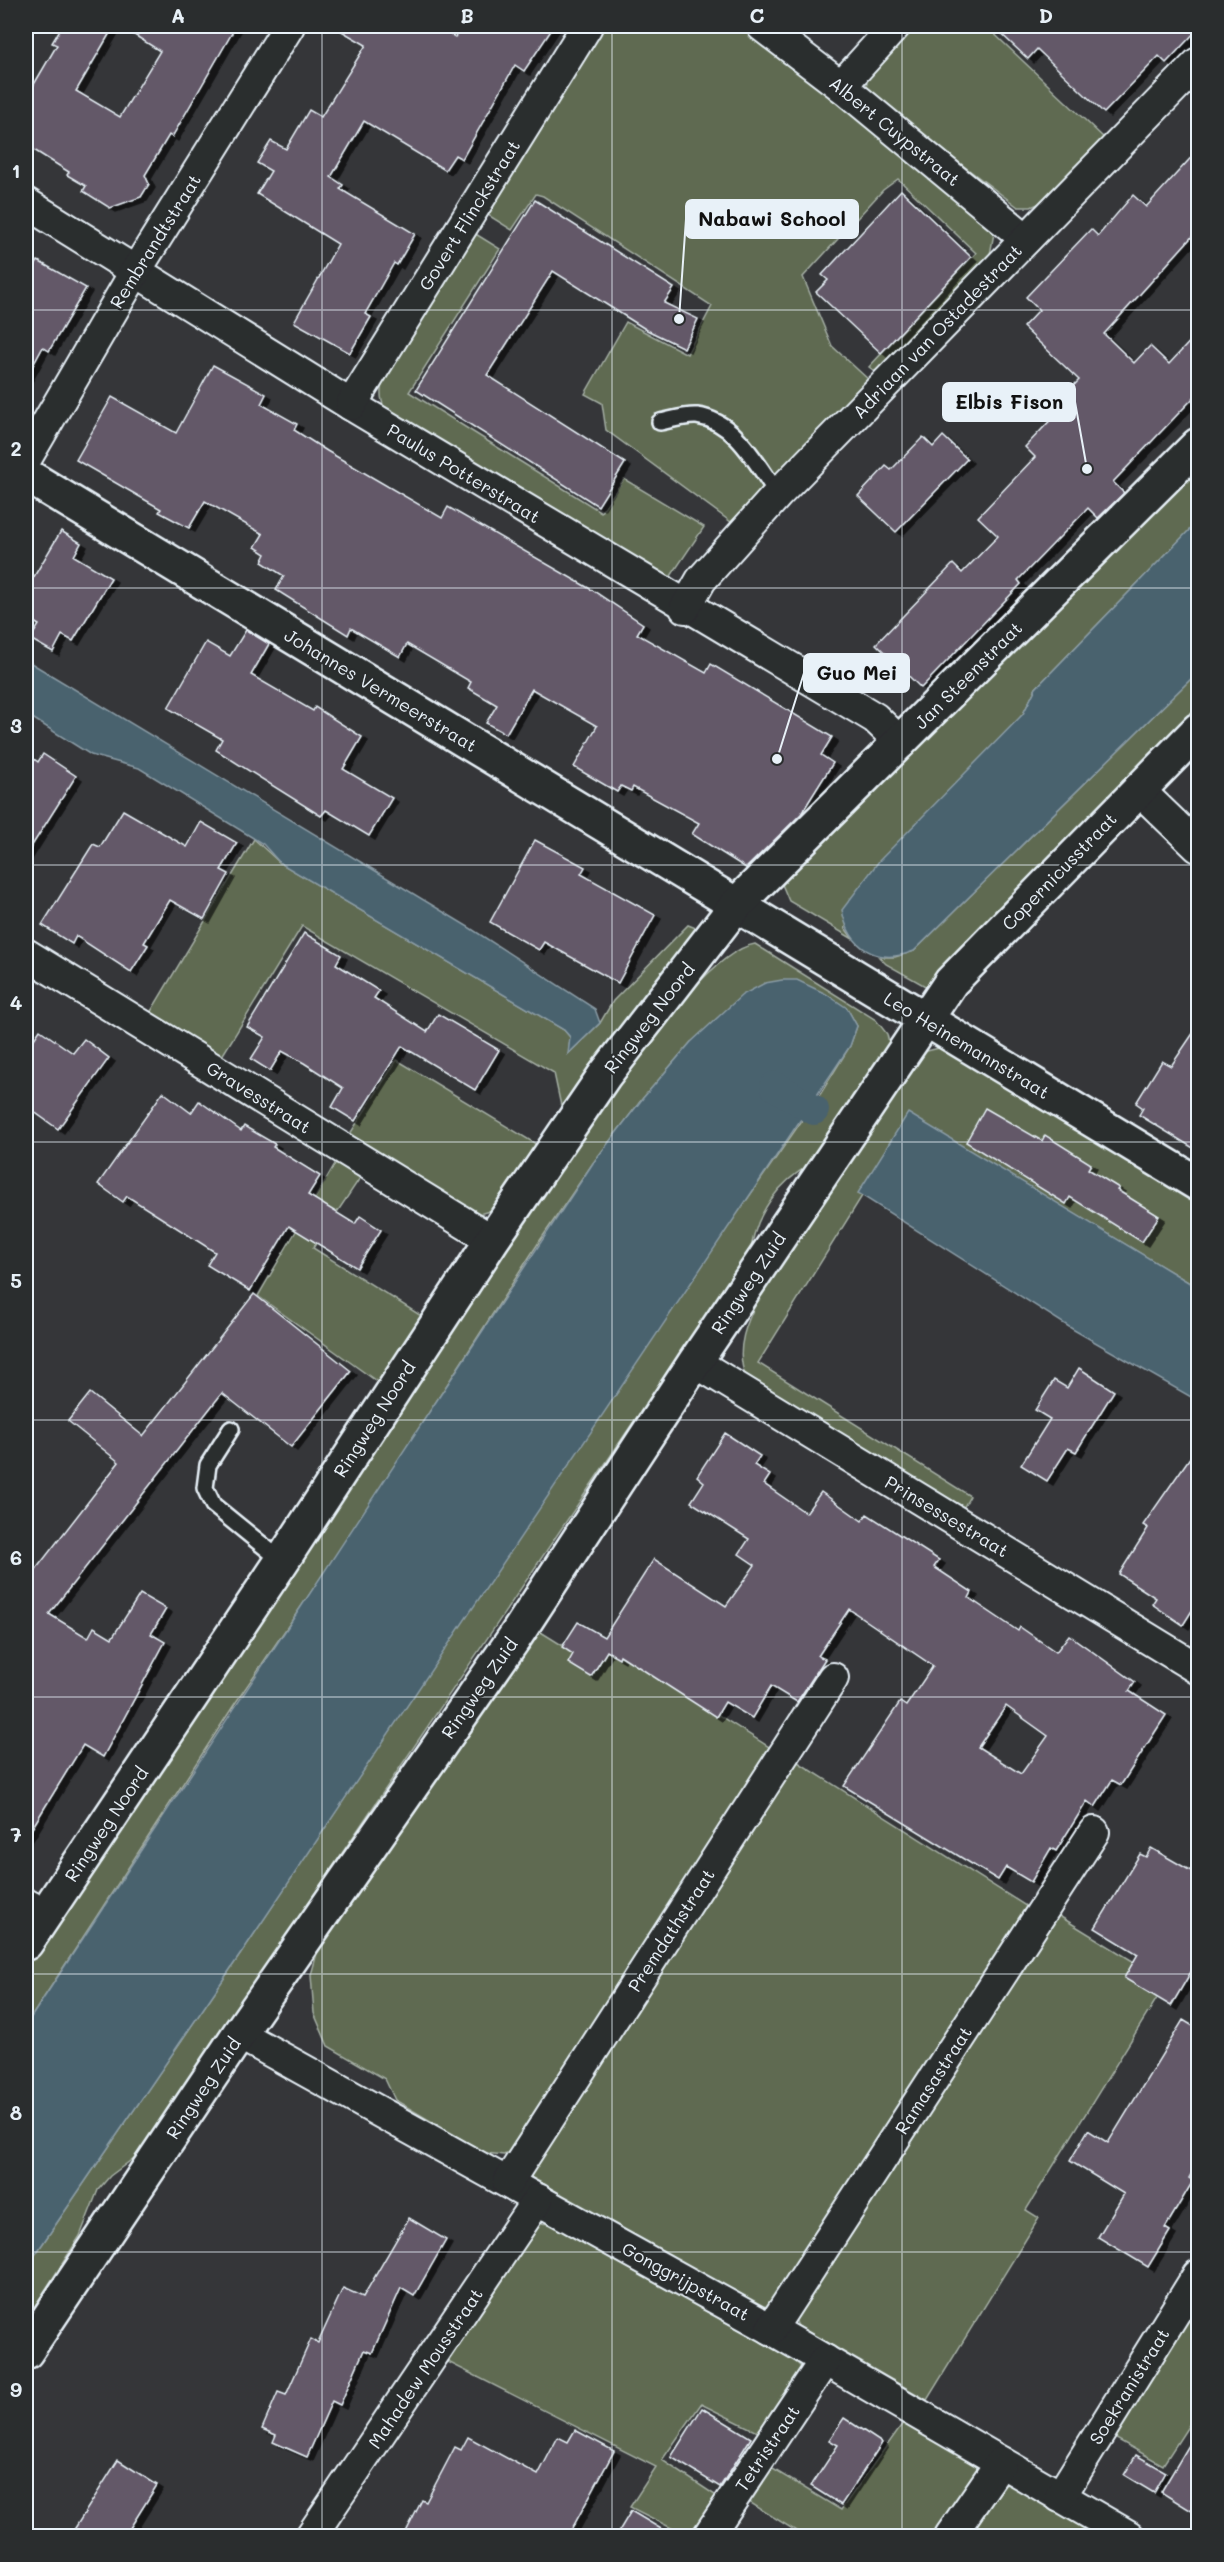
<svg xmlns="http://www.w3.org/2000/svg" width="1224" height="2562" font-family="Mali,sans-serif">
	<defs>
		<filter id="shadow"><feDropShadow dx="6" dy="4" stdDeviation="0" flood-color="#0009"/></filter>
	</defs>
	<rect width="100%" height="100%" fill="#353639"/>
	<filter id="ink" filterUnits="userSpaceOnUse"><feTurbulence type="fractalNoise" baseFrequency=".0167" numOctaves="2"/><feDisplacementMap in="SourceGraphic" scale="12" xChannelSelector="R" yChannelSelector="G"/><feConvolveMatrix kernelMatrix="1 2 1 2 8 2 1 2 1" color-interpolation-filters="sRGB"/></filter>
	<g filter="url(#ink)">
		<!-- green -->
		<g fill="#5f6a51" stroke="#a4aea4" stroke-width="1.5">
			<path d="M604,26H742L987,219L994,233L989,260L877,373L869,367L976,253L898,179L883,190L803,277L832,346L870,381L731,522L606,430L602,403L585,394L626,322L687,354L712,306L543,196L536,194L512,230L488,215Z"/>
			<path d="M904,26H986L1104,138L1045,201L1031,207H1018L867,93C863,66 888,45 904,26Z"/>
			<path d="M474,233L500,249L409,392L601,512L624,479L704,527L669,579L385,409C377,393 382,382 389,366Z"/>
			<path d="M1198,458V521L1036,688L1023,714L845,928L853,939L789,901L781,882Z"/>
			<path d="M1198,672V710L939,971L927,987L886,964L879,957H895L914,951Z"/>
			<path d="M254,839L280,863L564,1030L570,1037L569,1053L600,1023L613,1001L688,925L701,930L561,1106L554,1073L302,926L219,1061L147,1018Z"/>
			<path d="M755,944L876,1020L887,1034L890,1047L810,1165C778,1182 757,1213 751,1248L138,2155L110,2176L98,2190L80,2236L26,2320V2268L244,1949L698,1270L821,1093L850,1046L857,1026L847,1008L691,1042L643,1098L593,1163L539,1242L348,1538L234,1705L26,2025V1965L608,1095C637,1058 710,951 755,944Z"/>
			<path d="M939,1048L951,1052L1198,1202V1288L908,1114L858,1194L862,1196L758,1363L970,1496L962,1510L746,1377C734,1350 747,1320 760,1296L918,1058L927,1051Z"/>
			<path d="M397,1060L536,1144L493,1210L479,1214L466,1210L348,1137Z"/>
			<path d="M339,1157L364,1172L313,1248L423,1317L379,1383L258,1296Z"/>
			<path d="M536,1629L597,1667L609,1646L774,1750L517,2147L504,2155L485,2153L395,2100L385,2079L328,2046L314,2013L311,1975L319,1946Z"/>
			<path d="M790,1757L1032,1910L769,2307L756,2305L536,2182L528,2174Z"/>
			<path d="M1051,1911L1167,1982L1026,2210L1039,2218L927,2400L798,2326L793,2315Z"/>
			<path d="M540,2223L549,2224L794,2360L801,2367L803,2376L768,2437L701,2404L662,2460L718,2497L692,2536H687L630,2507L656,2467L442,2359L532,2227Z"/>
			<path d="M1190,2312L1198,2317V2411L1163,2465L1111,2436Z"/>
			<path d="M903,2423L973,2463L981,2471L940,2536H804L746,2500L768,2466L841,2510Z"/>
			<path d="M1002,2484L1010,2485L1101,2536H963Z"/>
		</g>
		<!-- water -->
		<g fill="#4a626e" stroke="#899ba5" stroke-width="1.5">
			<path d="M1198,521V672L914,951C877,966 849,948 842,910L879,861L1023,714L1036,688Z"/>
			<path d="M26,660L470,928L595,1009L600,1023L568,1054L570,1037L564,1030L280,863L263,844L139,768L91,755L26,714Z"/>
			<path d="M782,980H797L826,994L847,1008L857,1026L850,1046L244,1949L26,2268V2025L593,1163L643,1098L691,1042L742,995L765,983Z"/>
			<path d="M908,1113L1198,1288V1401L1074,1330L858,1193Z"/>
		</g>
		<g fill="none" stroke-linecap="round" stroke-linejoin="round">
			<!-- canal -->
			<path stroke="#4a626e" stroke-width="30" d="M775,1086L814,1110"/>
		</g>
		<!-- building -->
		<g fill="#635867" stroke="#e8f1f8" stroke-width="1.5" fill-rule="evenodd" filter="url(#shadow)">
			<path d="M62,26H114L76,91L120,117L160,51L120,26H236L172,137L169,135L145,175L149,184L141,197L110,208L83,191L86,186L67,175L69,172L26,145V98L57,45L52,43Z"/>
			<path d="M333,26H436L455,37L463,26H554L524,71L515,65L462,159L455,155L445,170L364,121L331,177L343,185L340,189L415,234L397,265L394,263L365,314L371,317L350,353L294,322L338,244L257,194L271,171L257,163L271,141L286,149L309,110L321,117L366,45Z"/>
			<path d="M993,26H1198V29L1166,63L1159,56L1104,113L1037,49L1028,59Z"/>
			<path d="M1198,150V230L1104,334L1134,363L1150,346L1169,364L1198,333V393L1113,482L1124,493L1098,518L1088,508L1018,580L1021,584L921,688L876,644L953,564L962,573L998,536L978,517L1035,457L1025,447L1062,408L1057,403L1079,380L1023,327L1039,310L1026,297L1091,229L1098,236L1133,195L1146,207Z"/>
			<path d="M901,190L971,257L881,353L816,292L828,280L822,275Z"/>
			<path d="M535,200L674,288L664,303L698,319L684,348L647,330L553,271L487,375L625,463L598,506L416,390Z"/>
			<path d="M38,261L86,288L49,351L43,347L26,378V282Z"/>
			<path d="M213,365L266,394L261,404L297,424L294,430L327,451L442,518L448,507L592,590L643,624L637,634L706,673L711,664L832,737L821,755L833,763L801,814L746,868L692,834L699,823L633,787L631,791L621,786L617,792L574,767L597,726L532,689L506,734L486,723L497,705L468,688L471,682L407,644L400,657L351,628L348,635L276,590L284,576L262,562L266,554L255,547L263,534L205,501L189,528L159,512L161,509L76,460L112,397L176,433Z"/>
			<path d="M943,436L967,459L896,532L858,496L886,466L891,470L923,437L933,447Z"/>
			<path d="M61,531L81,543L74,556L111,578L73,641L62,635L53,652L30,639L39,625L26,617V590Z"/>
			<path d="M246,630L269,644L251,675L313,711L315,707L362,737L343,769L392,798L369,836L326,810L321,816L216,750L222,739L168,708L206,642L230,656Z"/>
			<path d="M26,753L38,762L43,754L76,776L26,855Z"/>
			<path d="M123,810L187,847L201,822L237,843L221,870L229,874L204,919L170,900L144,943L148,945L131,972L76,936L72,944L42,925L93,844L100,847Z"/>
			<path d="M535,840L585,867L581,874L655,915L618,983L544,942L539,950L490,922Z"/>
			<path d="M304,933L341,955L336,964L379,991L374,998L427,1032L438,1014L499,1050L475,1090L402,1046L355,1121L332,1107L343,1088L304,1063L282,1051L270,1071L251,1059L265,1037L247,1027Z"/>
			<path d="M1198,1026V1151L1139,1115L1143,1108L1136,1103L1162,1061L1171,1066Z"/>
			<path d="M40,1030L73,1053L84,1039L109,1058L58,1129L26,1106V1051Z"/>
			<path d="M163,1092L191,1113L199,1101L241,1131L244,1126L275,1144L273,1147L320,1176L308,1195L355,1224L360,1216L381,1230L357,1268L289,1226L250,1291L207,1265L215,1252L127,1196L123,1202L98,1184Z"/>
			<path d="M985,1108L1042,1141L1045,1135L1091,1164L1088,1169L1119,1188L1117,1190L1159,1216L1142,1242L1070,1197L1066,1204L966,1142Z"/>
			<path d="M254,1294L351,1371L291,1447L222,1393L49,1614L88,1638L94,1627L112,1638L140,1594L166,1609L151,1634L165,1642L103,1757L83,1745L26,1838V1582L119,1462L68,1421L90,1393L143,1436Z"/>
			<path d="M1079,1368L1114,1391L1076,1452L1068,1448L1047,1481L1021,1465L1050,1419L1035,1410L1054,1380L1067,1388Z"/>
			<path d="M725,1433L760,1456L754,1465L770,1475L764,1484L806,1513L821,1492L862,1521L867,1514L939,1560L934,1567L972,1592L969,1598L1018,1631L1020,1627L1056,1652L1069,1635L1135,1682L1129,1691L1166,1715L1121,1785L1112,1780L1095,1807L1087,1801L1056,1851L1051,1848L1031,1882L1006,1867L998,1880L844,1786L900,1702L906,1706L933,1666L849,1609L818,1656L825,1659L797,1702L771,1686L752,1718L725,1702L716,1717L620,1655L619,1658L607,1651L591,1677L568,1663L573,1654L562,1647L578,1622L604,1637L654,1559L726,1606L755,1565L739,1554L749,1539L691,1502L704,1482L697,1476ZM1006,1706L1048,1736L1021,1774L978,1747Z"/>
			<path d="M1198,1446V1601L1183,1625L1152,1604L1156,1598L1119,1574L1148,1528L1143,1525Z"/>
			<path d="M1151,1848L1198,1875V1960L1171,2006L1124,1978L1138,1954L1095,1928L1140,1854L1146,1857Z"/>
			<path d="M1183,2020L1198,2029V2161L1189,2178L1193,2181L1165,2228L1170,2231L1148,2267L1098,2237L1124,2194L1070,2161L1088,2130L1108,2143Z"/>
			<path d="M409,2218L446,2240L414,2296L401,2288L372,2353L364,2350L340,2405L332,2401L307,2457L273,2442L276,2435L262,2429L278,2392L286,2395L311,2339L318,2343L343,2288L363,2297Z"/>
			<path d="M702,2408L751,2438L720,2487L671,2457Z"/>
			<path d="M844,2418L882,2443L841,2505L811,2486L838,2445L829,2440Z"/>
			<path d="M575,2430L614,2451L568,2536H404L422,2500L426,2502L455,2447L461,2450L468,2437L538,2475L558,2437L568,2442Z"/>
			<path d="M1198,2430V2515L1161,2492Z"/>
			<path d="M1136,2455L1166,2472L1154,2493L1124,2475Z"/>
			<path d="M118,2460L157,2485L125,2536H70Z"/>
			<path d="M631,2511L673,2536H616Z"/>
		</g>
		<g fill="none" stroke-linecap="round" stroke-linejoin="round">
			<!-- lane casing -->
			<g stroke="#e8f1f8" stroke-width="20">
				<g id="lane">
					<path d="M660,422C671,420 685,415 697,416C736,421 757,465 778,494"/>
					<path d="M231,1429L208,1465L205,1488L213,1505L282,1561"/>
				</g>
			</g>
			<!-- street casing -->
			<g stroke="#e8f1f8" stroke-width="34">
				<g id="street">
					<path d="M762,26L841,86L1026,239"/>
					<path d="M841,86L895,26"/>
					<path d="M26,203L351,405L875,718L901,743"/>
					<path d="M351,405L587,26"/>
					<path d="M26,459L135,272L289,26"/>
					<path d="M685,608L701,580L778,494L1198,63"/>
					<path d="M1138,789L1198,847"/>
					<path d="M26,954L492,1240"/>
					<path d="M695,1362L1198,1669"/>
					<path d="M26,1904L45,1914"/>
					<path d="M239,2034L771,2329L1129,2536"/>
					<path d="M508,2182L833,1678"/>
					<path d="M771,2329L1094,1832"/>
					<path d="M1060,2497L1198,2275"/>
					<path d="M311,2536L538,2199"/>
					<path d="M708,2536L825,2360"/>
					<path d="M950,2536L1001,2462"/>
				</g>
			</g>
			<!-- secondary casing -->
			<g stroke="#e8f1f8" stroke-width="38">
				<g id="secondary">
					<path d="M26,475L1198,1184"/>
					<path d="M26,1943L282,1561L492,1240L604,1076L737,904L1198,445"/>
					<path d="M26,2352L239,2034L515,1637L695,1362L951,982L1198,730"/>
				</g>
			</g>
			<!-- lane -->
			<use href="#lane" stroke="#2a2d2e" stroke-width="15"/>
			<!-- street -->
			<use href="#street" stroke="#2a2d2e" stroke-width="30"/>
			<!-- secondary -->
			<use href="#secondary" stroke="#2a2d2e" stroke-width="33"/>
		</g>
	</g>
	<!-- grid -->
	<path fill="none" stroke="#e8f1f8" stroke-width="1.5" stroke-opacity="0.55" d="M322,26V2536M612,26V2536M902,26V2536M26,310H1198M26,588H1198M26,865H1198M26,1142H1198M26,1420H1198M26,1697H1198M26,1974H1198M26,2252H1198"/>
	<g text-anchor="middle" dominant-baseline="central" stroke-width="4.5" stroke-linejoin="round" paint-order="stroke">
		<!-- street labels -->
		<g font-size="18" fill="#e8f1f8" stroke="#2a2d2e">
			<text transform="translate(895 131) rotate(39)">Albert Cuypstraat</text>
			<text transform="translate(469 215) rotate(-58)">Govert Flinckstraat</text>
			<text transform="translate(155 241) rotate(-58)">Rembrandtstraat</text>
			<text transform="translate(937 331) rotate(-46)">Adriaan van Ostadestraat</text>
			<text transform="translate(464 473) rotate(31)">Paulus Potterstraat</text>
			<text transform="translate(968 675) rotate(-45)">Jan Steenstraat</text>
			<text transform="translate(381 690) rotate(31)">Johannes Vermeerstraat</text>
			<text transform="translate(1059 871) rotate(-46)">Copernicusstraat</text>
			<text transform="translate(649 1018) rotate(-52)">Ringweg Noord</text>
			<text transform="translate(967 1045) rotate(31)">Leo Heinemannstraat</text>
			<text transform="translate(259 1097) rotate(32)">Gravesstraat</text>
			<text transform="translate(748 1283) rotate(-56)">Ringweg Zuid</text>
			<text transform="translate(374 1419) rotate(-57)">Ringweg Noord</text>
			<text transform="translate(947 1516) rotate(31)">Prinsessestraat</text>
			<text transform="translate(479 1688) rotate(-55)">Ringweg Zuid</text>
			<text transform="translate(106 1824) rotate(-56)">Ringweg Noord</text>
			<text transform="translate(671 1930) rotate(-57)">Premdathstraat</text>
			<text transform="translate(933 2080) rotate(-57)">Ramasastraat</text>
			<text transform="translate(203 2088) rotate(-56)">Ringweg Zuid</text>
			<text transform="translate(686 2281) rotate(29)">Gonggrijpstraat</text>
			<text transform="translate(425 2368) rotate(-56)">Mahadew Mousstraat</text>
			<text transform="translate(1129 2386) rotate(-58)">Soekranistraat</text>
			<text transform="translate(767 2448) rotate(-56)">Tetristraat</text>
		</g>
	</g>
	<!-- callouts -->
	<path fill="none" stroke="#e8f1f8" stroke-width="2" d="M679 319L686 219M1087 469L1075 402M777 759L804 673"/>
	<g fill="#e8f1f8" stroke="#2a2d2e" stroke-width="2">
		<circle cx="679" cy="319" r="6"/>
		<circle cx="1087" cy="469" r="6"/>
		<circle cx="777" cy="759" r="6"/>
	</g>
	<g fill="#e8f1f8" stroke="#e8f1f8" stroke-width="2">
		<rect x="686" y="200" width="172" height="38" rx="6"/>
		<rect x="943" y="383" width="132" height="38" rx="6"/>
		<rect x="804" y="654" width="105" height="38" rx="6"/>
	</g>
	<g font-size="20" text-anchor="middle" font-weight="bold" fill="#111">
		<text x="772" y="226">Nabawi School</text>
		<text x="1009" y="409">Elbis Fison</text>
		<text x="857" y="680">Guo Mei</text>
	</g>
	<!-- margin -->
	<rect width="1224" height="2562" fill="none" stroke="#2a2d2e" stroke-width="66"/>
	<rect x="33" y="33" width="1158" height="2496" fill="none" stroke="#e8f1f8" stroke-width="2"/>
	<g font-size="20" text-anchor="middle" font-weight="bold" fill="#e8f1f8">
		<text x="178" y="23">A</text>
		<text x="467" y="23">B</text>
		<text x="757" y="23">C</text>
		<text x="1046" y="23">D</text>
		<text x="16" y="178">1</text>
		<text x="16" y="456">2</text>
		<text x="16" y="733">3</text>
		<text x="16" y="1010">4</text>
		<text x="16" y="1288">5</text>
		<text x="16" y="1565">6</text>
		<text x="16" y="1842">7</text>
		<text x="16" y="2120">8</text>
		<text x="16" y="2397">9</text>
	</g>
</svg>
